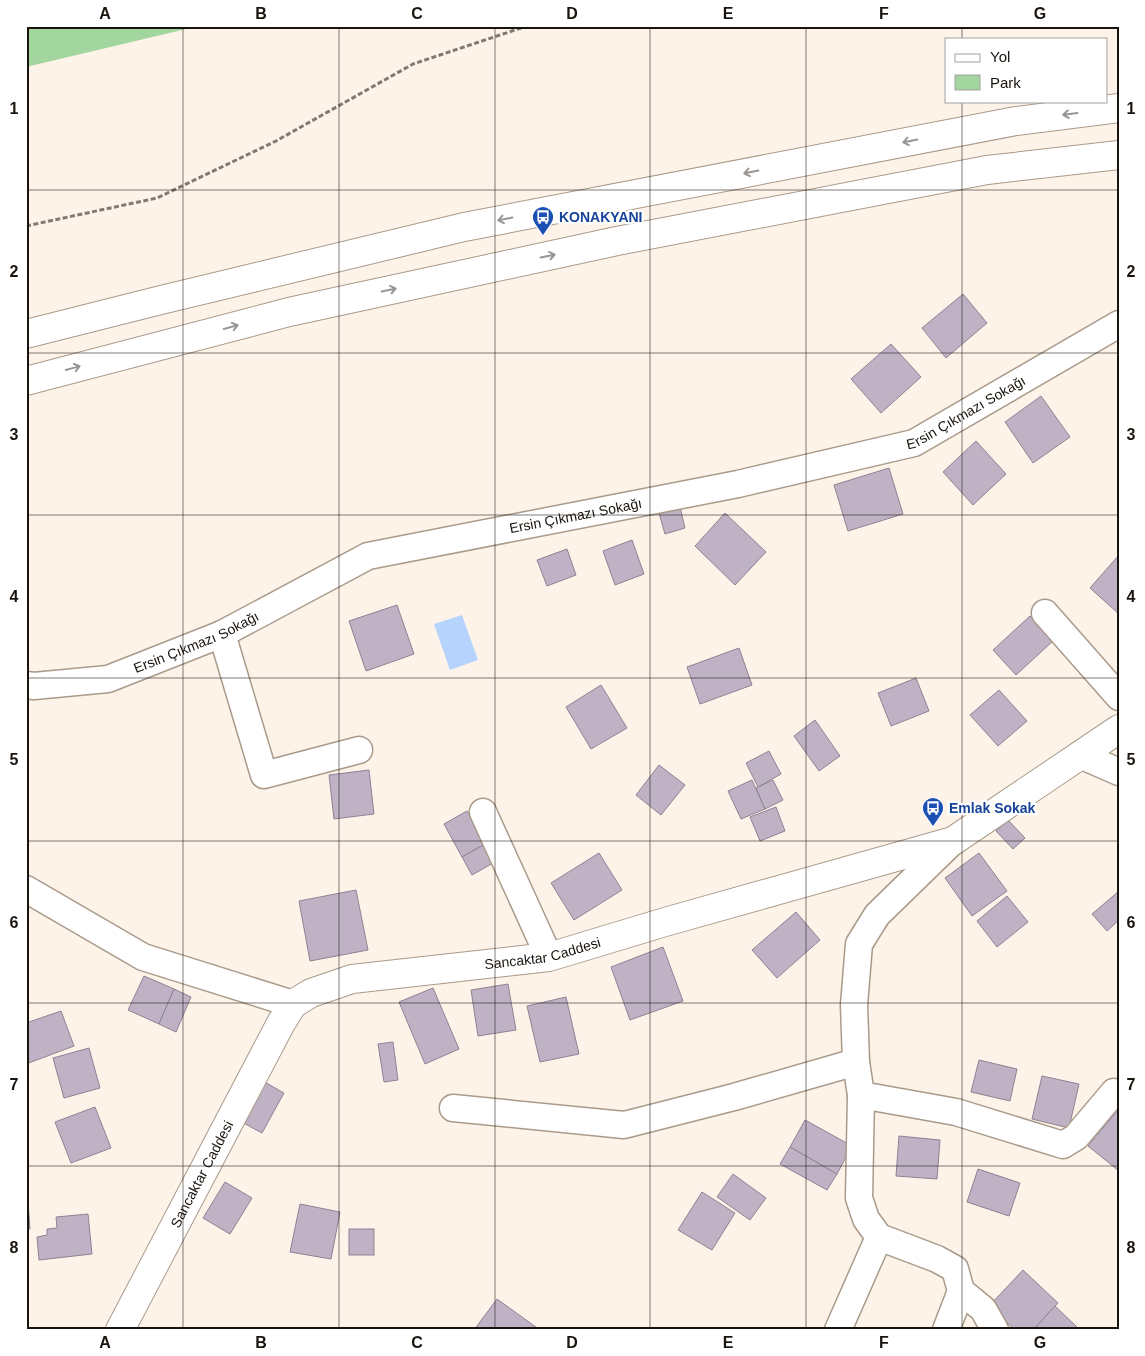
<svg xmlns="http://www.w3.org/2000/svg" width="1145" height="1356" font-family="Arial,sans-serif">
	<rect width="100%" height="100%" fill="#fef3e9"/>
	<!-- green -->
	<path fill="#a3d59e" d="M26,26H199L26,67Z"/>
	<!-- water -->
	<path fill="#b5d3fd" d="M462,615L478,660L450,670L434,624Z"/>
	<!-- building -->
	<g fill="#bfb2c5" stroke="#8e8294">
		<path d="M963,294L987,323L946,358L922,328Z"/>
		<path d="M891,344L921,377L881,413L851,379Z"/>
		<path d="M1041,396L1070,437L1033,463L1005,422Z"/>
		<path d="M976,441L1006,474L973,505L943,472Z"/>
		<path d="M889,468L903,514L848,531L834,485Z"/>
		<path d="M680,507L685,528L665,534L659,513Z"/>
		<path d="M725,513L766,552L735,585L695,546Z"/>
		<path d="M632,540L644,574L615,585L603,551Z"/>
		<path d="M567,549L576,575L547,586L537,560Z"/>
		<path d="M1119,555V614L1090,588Z"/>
		<path d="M397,605L414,654L366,671L349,621Z"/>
		<path d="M1030,616L1053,641L1016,675L993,650Z"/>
		<path d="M739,648L752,685L700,704L687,667Z"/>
		<path d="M916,678L929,711L891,726L878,693Z"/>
		<path d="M601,685L627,728L591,749L566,707Z"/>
		<path d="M999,690L1027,721L998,746L970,715Z"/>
		<path d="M815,720L840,756L819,771L794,736Z"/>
		<path d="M769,751L781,774L758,787L746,763Z"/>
		<path d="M659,765L685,785L661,815L636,795Z"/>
		<path d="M369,770L374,814L334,819L329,775Z"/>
		<path d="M752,780L765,809L741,819L728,791Z"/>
		<path d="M773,780L783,800L765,809L756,788Z"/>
		<path d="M776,807L785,831L760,841L750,817Z"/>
		<path d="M467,811L485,844L462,857L444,824Z"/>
		<path d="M1008,820L1025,838L1013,849L996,831Z"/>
		<path d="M485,844L495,862L472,875L462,857Z"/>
		<path d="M599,853L622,890L574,920L551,883Z"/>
		<path d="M979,853L1007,891L972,916L945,878Z"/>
		<path d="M356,890L368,950L310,961L299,901Z"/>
		<path d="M1119,891V920L1107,931L1092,914Z"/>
		<path d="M1007,896L1028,922L997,947L977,921Z"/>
		<path d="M796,912L820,940L777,978L752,950Z"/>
		<path d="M663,947L683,1001L630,1020L611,967Z"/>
		<path d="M144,976L174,989L159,1024L128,1010Z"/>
		<path d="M508,984L516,1030L478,1036L471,990Z"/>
		<path d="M433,988L459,1049L425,1064L399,1002Z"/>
		<path d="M174,989L191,997L176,1032L159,1024Z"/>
		<path d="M566,997L579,1054L540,1062L527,1006Z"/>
		<path d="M61,1011L74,1046L26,1064V1023Z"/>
		<path d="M393,1042L398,1080L384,1082L378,1044Z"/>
		<path d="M89,1048L100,1088L64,1098L53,1058Z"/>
		<path d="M979,1060L1017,1069L1010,1101L971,1092Z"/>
		<path d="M1042,1076L1079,1084L1069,1128L1032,1119Z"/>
		<path d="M261,1080L284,1093L262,1133L238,1120Z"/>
		<path d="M95,1107L111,1148L71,1163L55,1122Z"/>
		<path d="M1119,1109V1171L1088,1146Z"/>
		<path d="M805,1120L852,1146L837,1174L790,1147Z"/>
		<path d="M899,1136L940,1140L937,1179L896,1176Z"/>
		<path d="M790,1147L837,1174L827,1190L780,1164Z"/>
		<path d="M978,1169L1020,1183L1009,1216L967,1202Z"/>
		<path d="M733,1174L766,1198L750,1220L717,1197Z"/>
		<path d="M225,1182L252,1198L230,1234L203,1218Z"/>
		<path d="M702,1192L735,1213L712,1250L678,1230Z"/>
		<path d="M26,1202H28L30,1229L26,1230Z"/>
		<path d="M300,1204L340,1212L331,1259L290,1252Z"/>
		<path d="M88,1214L92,1254L39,1260L37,1237L47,1235V1229L57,1228L56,1217Z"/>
		<rect x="349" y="1229" width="25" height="26"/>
		<path d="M1023,1270L1058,1303L1033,1330H1015L989,1306Z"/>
		<path d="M497,1299L540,1330H474Z"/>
		<path d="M1055,1306L1078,1328L1076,1330H1033Z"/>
	</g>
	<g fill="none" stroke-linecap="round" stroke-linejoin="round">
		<!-- minor casing -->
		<g stroke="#aa9a8a" stroke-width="29">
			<g id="minor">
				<path d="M1045,613L1119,697"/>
				<path d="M222,634L264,775L359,750"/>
				<path id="s1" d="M26,685L34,686L108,679L222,634L368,556L738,484L914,443L1119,324"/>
				<path d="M1080,755L1119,772"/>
				<path d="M483,812L549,957"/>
				<path d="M953,841L877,915L859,944L854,1005L856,1062L861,1095L859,1198L866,1219L879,1237L937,1259L955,1269L961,1291L983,1309L995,1330"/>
				<path d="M26,889L143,957L293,1004"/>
				<path d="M861,1095L956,1112L1063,1145L1076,1137L1114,1092"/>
				<path d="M453,1108L624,1125L734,1097L856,1062"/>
				<path d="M838,1330L879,1237"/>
				<path d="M946,1330L961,1291"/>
			</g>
		</g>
		<!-- tertiary casing -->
		<g stroke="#aa9a8a" stroke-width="30">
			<g id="tertiary">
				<path id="s2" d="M120,1330L281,1023L293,1004L311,993L352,979L549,957L665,922L953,841L1119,729"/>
			</g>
		</g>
		<!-- trunk casing -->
		<g stroke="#aa9a8a" stroke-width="30">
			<g id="trunk">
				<path d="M26,334L161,300L464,227L1016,121L1119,108"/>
				<path d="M26,381L289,312L617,241L987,170L1119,155"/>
			</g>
		</g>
		<!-- path -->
		<path stroke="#827971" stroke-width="3" stroke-dasharray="5 2.5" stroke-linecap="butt" d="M26,226L157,198L276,141L413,64L527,26"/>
		<!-- minor -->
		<use href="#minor" stroke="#fff" stroke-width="26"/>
		<!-- tertiary -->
		<use href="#tertiary" stroke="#fff" stroke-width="28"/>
		<!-- trunk -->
		<use href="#trunk" stroke="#fff" stroke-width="28"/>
	</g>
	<!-- one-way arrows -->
	<defs><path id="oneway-shaft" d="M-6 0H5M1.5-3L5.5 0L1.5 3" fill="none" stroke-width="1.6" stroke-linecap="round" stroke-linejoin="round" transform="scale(1.25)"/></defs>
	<g stroke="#989593">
		<use href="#oneway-shaft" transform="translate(1070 114) rotate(173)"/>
		<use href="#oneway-shaft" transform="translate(910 141) rotate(169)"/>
		<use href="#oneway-shaft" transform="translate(751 172) rotate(169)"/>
		<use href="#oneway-shaft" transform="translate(505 219) rotate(169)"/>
		<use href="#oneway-shaft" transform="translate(548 256) rotate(-12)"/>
		<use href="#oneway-shaft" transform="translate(389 290) rotate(-12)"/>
		<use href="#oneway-shaft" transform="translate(231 327) rotate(-15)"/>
		<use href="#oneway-shaft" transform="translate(73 368) rotate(-15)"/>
	</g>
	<!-- grid -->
	<path fill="none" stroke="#1a140e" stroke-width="1" stroke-opacity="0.55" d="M183,26V1330M339,26V1330M495,26V1330M650,26V1330M806,26V1330M962,26V39M962,101V1330M26,190H1119M26,353H1119M26,515H1119M26,678H1119M26,841H1119M26,1003H1119M26,1166H1119"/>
	<!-- icons -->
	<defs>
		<g id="bus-pin" transform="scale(1.125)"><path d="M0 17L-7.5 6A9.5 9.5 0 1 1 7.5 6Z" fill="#1a4fb4" stroke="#fff"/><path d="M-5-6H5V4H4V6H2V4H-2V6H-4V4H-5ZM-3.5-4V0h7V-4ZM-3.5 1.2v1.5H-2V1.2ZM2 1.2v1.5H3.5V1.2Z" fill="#fff"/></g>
	</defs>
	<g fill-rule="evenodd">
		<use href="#bus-pin" x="543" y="217"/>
		<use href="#bus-pin" x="933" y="808"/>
	</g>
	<g text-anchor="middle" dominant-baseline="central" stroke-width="4.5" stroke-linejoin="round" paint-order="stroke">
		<!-- transit labels -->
		<g font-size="14" font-weight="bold" fill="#164399" stroke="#fff" text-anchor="start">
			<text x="559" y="217">KONAKYANI</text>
			<text x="949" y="808">Emlak Sokak</text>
		</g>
		<!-- street labels -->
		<g font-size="14" fill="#1a140e" stroke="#fff">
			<text stroke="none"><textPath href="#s1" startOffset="988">Ersin Çıkmazı Sokağı</textPath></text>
			<text stroke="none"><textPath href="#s1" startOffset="582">Ersin Çıkmazı Sokağı</textPath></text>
			<text stroke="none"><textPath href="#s1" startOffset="178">Ersin Çıkmazı Sokağı</textPath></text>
			<text stroke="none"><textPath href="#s2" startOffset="626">Sancaktar Caddesi</textPath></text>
			<text stroke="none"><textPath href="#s2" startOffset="176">Sancaktar Caddesi</textPath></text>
		</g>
	</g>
	<!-- border -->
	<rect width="1145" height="1356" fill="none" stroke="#ffffff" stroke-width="55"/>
	<!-- legend -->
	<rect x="945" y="38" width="162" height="65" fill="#ffffff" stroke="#a3a19f"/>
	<rect x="955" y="54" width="25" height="8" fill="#ffffff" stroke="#a3a19f"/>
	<text x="990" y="62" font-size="15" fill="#1a140e">Yol</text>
	<rect x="955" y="75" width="25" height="15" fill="#a3d59e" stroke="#a3a19f"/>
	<text x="990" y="88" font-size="15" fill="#1a140e">Park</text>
	<rect x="28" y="28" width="1090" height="1300" fill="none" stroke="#1a140e" stroke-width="2"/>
	<g font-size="16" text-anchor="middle" font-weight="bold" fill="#1a140e">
		<text x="105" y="19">A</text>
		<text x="261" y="19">B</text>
		<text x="417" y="19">C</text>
		<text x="572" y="19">D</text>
		<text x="728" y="19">E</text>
		<text x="884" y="19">F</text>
		<text x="1040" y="19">G</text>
		<text x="14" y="114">1</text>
		<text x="1131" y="114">1</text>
		<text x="14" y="277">2</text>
		<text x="1131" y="277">2</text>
		<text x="14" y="440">3</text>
		<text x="1131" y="440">3</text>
		<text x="14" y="602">4</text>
		<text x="1131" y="602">4</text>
		<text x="14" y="765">5</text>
		<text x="1131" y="765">5</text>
		<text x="14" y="928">6</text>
		<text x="1131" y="928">6</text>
		<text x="14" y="1090">7</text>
		<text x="1131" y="1090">7</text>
		<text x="14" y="1253">8</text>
		<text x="1131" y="1253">8</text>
		<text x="105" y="1348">A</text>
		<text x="261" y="1348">B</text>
		<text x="417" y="1348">C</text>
		<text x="572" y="1348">D</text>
		<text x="728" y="1348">E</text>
		<text x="884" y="1348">F</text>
		<text x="1040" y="1348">G</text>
	</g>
</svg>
